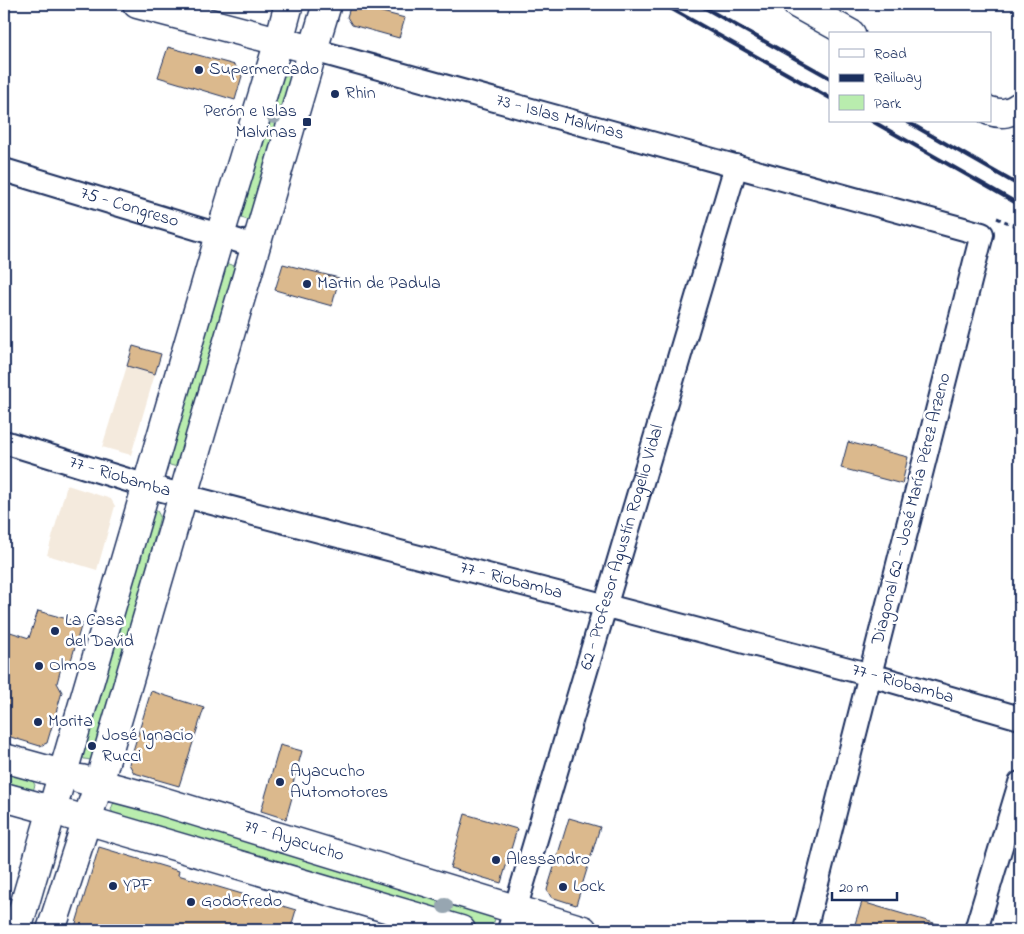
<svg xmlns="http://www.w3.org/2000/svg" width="1024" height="934" font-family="'Indie Flower',sans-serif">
	<rect width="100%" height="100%" fill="#fff"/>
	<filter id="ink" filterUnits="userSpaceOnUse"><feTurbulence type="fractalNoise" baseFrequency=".02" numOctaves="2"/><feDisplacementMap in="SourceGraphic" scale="10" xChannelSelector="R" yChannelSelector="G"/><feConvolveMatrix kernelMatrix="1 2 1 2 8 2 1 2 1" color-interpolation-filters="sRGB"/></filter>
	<g filter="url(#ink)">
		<!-- built -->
		<g fill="#f4eadd">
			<path d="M127,366L155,374L131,455L102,447Z"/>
			<path d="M67,485L111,499L115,506L97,570L47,555Z"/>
		</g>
		<!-- green -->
		<g fill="#b9edae" stroke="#6a8e86">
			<path d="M283,75L290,77L293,84L254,216L248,220L241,218L238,212Z"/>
			<path d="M228,264L235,266L238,273L183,463L177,467L170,465L166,459L222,267Z"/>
			<path d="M153,510L157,511L160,516L145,574V589L97,756L91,760L84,759L80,752Z"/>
			<path d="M4,769L31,778L35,785L33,791L4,787Z"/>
			<path d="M121,799L490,910L495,919L493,925L485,929L117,819L111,810L113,804Z"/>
		</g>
		<!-- building -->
		<g fill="#dbb98d" stroke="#1b2f5e">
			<path d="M351,4L405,18L399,38L352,25L347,17Z"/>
			<path d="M168,47L235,65L242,76L235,100L158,77Z"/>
			<path d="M283,264L339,278L332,306L275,290Z"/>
			<path d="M133,346L161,354L155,374L127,366Z"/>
			<path d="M848,442L908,457L902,484L841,468Z"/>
			<path d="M38,611L82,623L70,664L61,668L57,683L62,692L47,743L40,746L4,735V630L29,638Z"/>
			<path d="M151,691L204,708L179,786L134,773L129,764Z"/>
			<path d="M280,745L302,751L293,783H296L286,819L261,811Z"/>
			<path d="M465,814L517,829L501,883L450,868Z"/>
			<path d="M569,818L600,827L576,905L551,897L547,890Z"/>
			<path d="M99,847L179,871L178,875L296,910L290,930H74Z"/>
			<path d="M862,902L941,925V930H853Z"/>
		</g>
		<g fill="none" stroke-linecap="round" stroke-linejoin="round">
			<!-- minor casing -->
			<g stroke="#1b2f5e" stroke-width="26">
				<g id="minor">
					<path id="s1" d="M313,50L982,234L805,930"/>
					<path id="s2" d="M4,170L255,246"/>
					<path id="s3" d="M4,442L147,486L871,675L1020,718"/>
					<path id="s4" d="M509,930L736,166"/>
					<path d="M976,930L1020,783"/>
				</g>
			</g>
			<!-- tertiary casing -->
			<g stroke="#1b2f5e" stroke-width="31">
				<g id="tertiary">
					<path d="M797,4L851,34"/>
					<path d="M279,41L289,4"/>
					<path d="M313,50L327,4"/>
					<path d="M990,111C1002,115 1010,113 1020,106"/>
					<path d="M4,758L62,774"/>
					<path d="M4,797L51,810"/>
				</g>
			</g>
			<!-- secondary casing -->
			<g stroke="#1b2f5e" stroke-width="31">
				<g id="secondary">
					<path id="s5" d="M81,779L145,796L583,930"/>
					<path d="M69,815L461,930"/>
					<path d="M17,930L220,235L279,41"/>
					<path d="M51,930L99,783L313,50L137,4"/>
				</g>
			</g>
			<!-- path -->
			<path stroke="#1b2f5e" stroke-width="3" stroke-dasharray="4 4" stroke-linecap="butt" d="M997,218L1014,225L1020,205"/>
			<!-- minor -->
			<use href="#minor" stroke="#fff" stroke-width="22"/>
			<!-- tertiary -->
			<use href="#tertiary" stroke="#fff" stroke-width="28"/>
			<!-- secondary -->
			<use href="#secondary" stroke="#fff" stroke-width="28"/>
			<!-- rail -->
			<g stroke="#1b2f5e" stroke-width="4">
				<path d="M663,4L830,98"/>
				<path d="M698,4L830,78"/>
				<path d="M872,121L1020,205"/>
				<path d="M906,121L1020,186"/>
			</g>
		</g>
		<!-- trees -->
		<g fill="#97a6b1">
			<circle cx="274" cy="116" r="8"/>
			<circle cx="445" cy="906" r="8"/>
		</g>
	</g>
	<!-- markers -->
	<g fill="#1b2f5e" stroke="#fff" stroke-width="2">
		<circle cx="199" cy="70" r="5"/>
		<circle cx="335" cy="94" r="5"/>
		<rect x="302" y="117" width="10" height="10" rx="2.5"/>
		<circle cx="307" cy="284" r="5"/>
		<circle cx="55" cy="631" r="5"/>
		<circle cx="39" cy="666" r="5"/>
		<circle cx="38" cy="722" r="5"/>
		<circle cx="92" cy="746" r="5"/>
		<circle cx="280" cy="782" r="5"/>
		<circle cx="496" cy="860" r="5"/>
		<circle cx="113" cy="886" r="5"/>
		<circle cx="563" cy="887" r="5"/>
		<circle cx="191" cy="902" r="5"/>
	</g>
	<g text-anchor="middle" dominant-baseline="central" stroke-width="5" stroke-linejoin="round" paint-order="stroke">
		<!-- poi labels -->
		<g font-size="18" fill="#1b2f5e" stroke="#fff" text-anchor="start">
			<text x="209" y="70">Supermercado</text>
			<text x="345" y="94">Rhin</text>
			<text x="297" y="112" text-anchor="end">Perón e Islas<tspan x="297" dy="21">Malvinas</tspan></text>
			<text x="317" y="284">Martin de Padula</text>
			<text x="65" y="621">La Casa<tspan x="65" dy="21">del David</tspan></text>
			<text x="49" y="666">Olmos</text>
			<text x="48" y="722">Morita</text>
			<text x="102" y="736">José Ignacio<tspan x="102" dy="21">Rucci</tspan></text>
			<text x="290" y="772">Ayacucho<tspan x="290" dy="21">Automotores</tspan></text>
			<text x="506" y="860">Alessandro</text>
			<text x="123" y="886">YPF</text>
			<text x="573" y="887">Lock</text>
			<text x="201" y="902">Godofredo</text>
		</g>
		<!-- street labels -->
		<g font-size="18" fill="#1b2f5e" stroke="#fff">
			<text stroke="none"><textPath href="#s1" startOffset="256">73 - Islas Malvinas</textPath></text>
			<text stroke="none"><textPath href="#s2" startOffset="131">75 - Congreso</textPath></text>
			<text stroke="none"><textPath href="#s3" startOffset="121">77 - Riobamba</textPath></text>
			<text transform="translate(912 509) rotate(-76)">Diagonal 62 - José María Pérez Arzeno</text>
			<text stroke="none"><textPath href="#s4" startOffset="399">62 - Profesor Agustín Rogelio Vidal</textPath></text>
			<text stroke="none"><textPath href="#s3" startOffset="526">77 - Riobamba</textPath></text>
			<text stroke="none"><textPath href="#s3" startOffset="931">77 - Riobamba</textPath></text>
			<text stroke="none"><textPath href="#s5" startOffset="222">79 - Ayacucho</textPath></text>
		</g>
	</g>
	<!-- margin -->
	<rect width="1024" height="934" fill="none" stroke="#fff" stroke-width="20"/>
	<rect x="10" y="10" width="1004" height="914" fill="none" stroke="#1b2f5e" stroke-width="2" filter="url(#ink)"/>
	<!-- legend -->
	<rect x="829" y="32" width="162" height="90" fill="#ffffff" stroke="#a4acbf"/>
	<rect x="839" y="49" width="25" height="8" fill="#ffffff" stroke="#a4acbf"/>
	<text x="874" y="58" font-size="15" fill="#1b2f5e">Road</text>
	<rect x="839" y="74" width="25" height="8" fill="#1b2f5e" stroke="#a4acbf"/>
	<text x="874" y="82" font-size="15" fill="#1b2f5e">Railway</text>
	<rect x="839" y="95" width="25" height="15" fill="#b9edae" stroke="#a4acbf"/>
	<text x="874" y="108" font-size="15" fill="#1b2f5e">Park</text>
	<!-- scale -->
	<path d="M832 892v8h65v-8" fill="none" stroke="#1b2f5e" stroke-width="2.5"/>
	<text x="839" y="892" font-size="15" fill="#1b2f5e" stroke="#ffffff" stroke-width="4" paint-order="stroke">20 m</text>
</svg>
